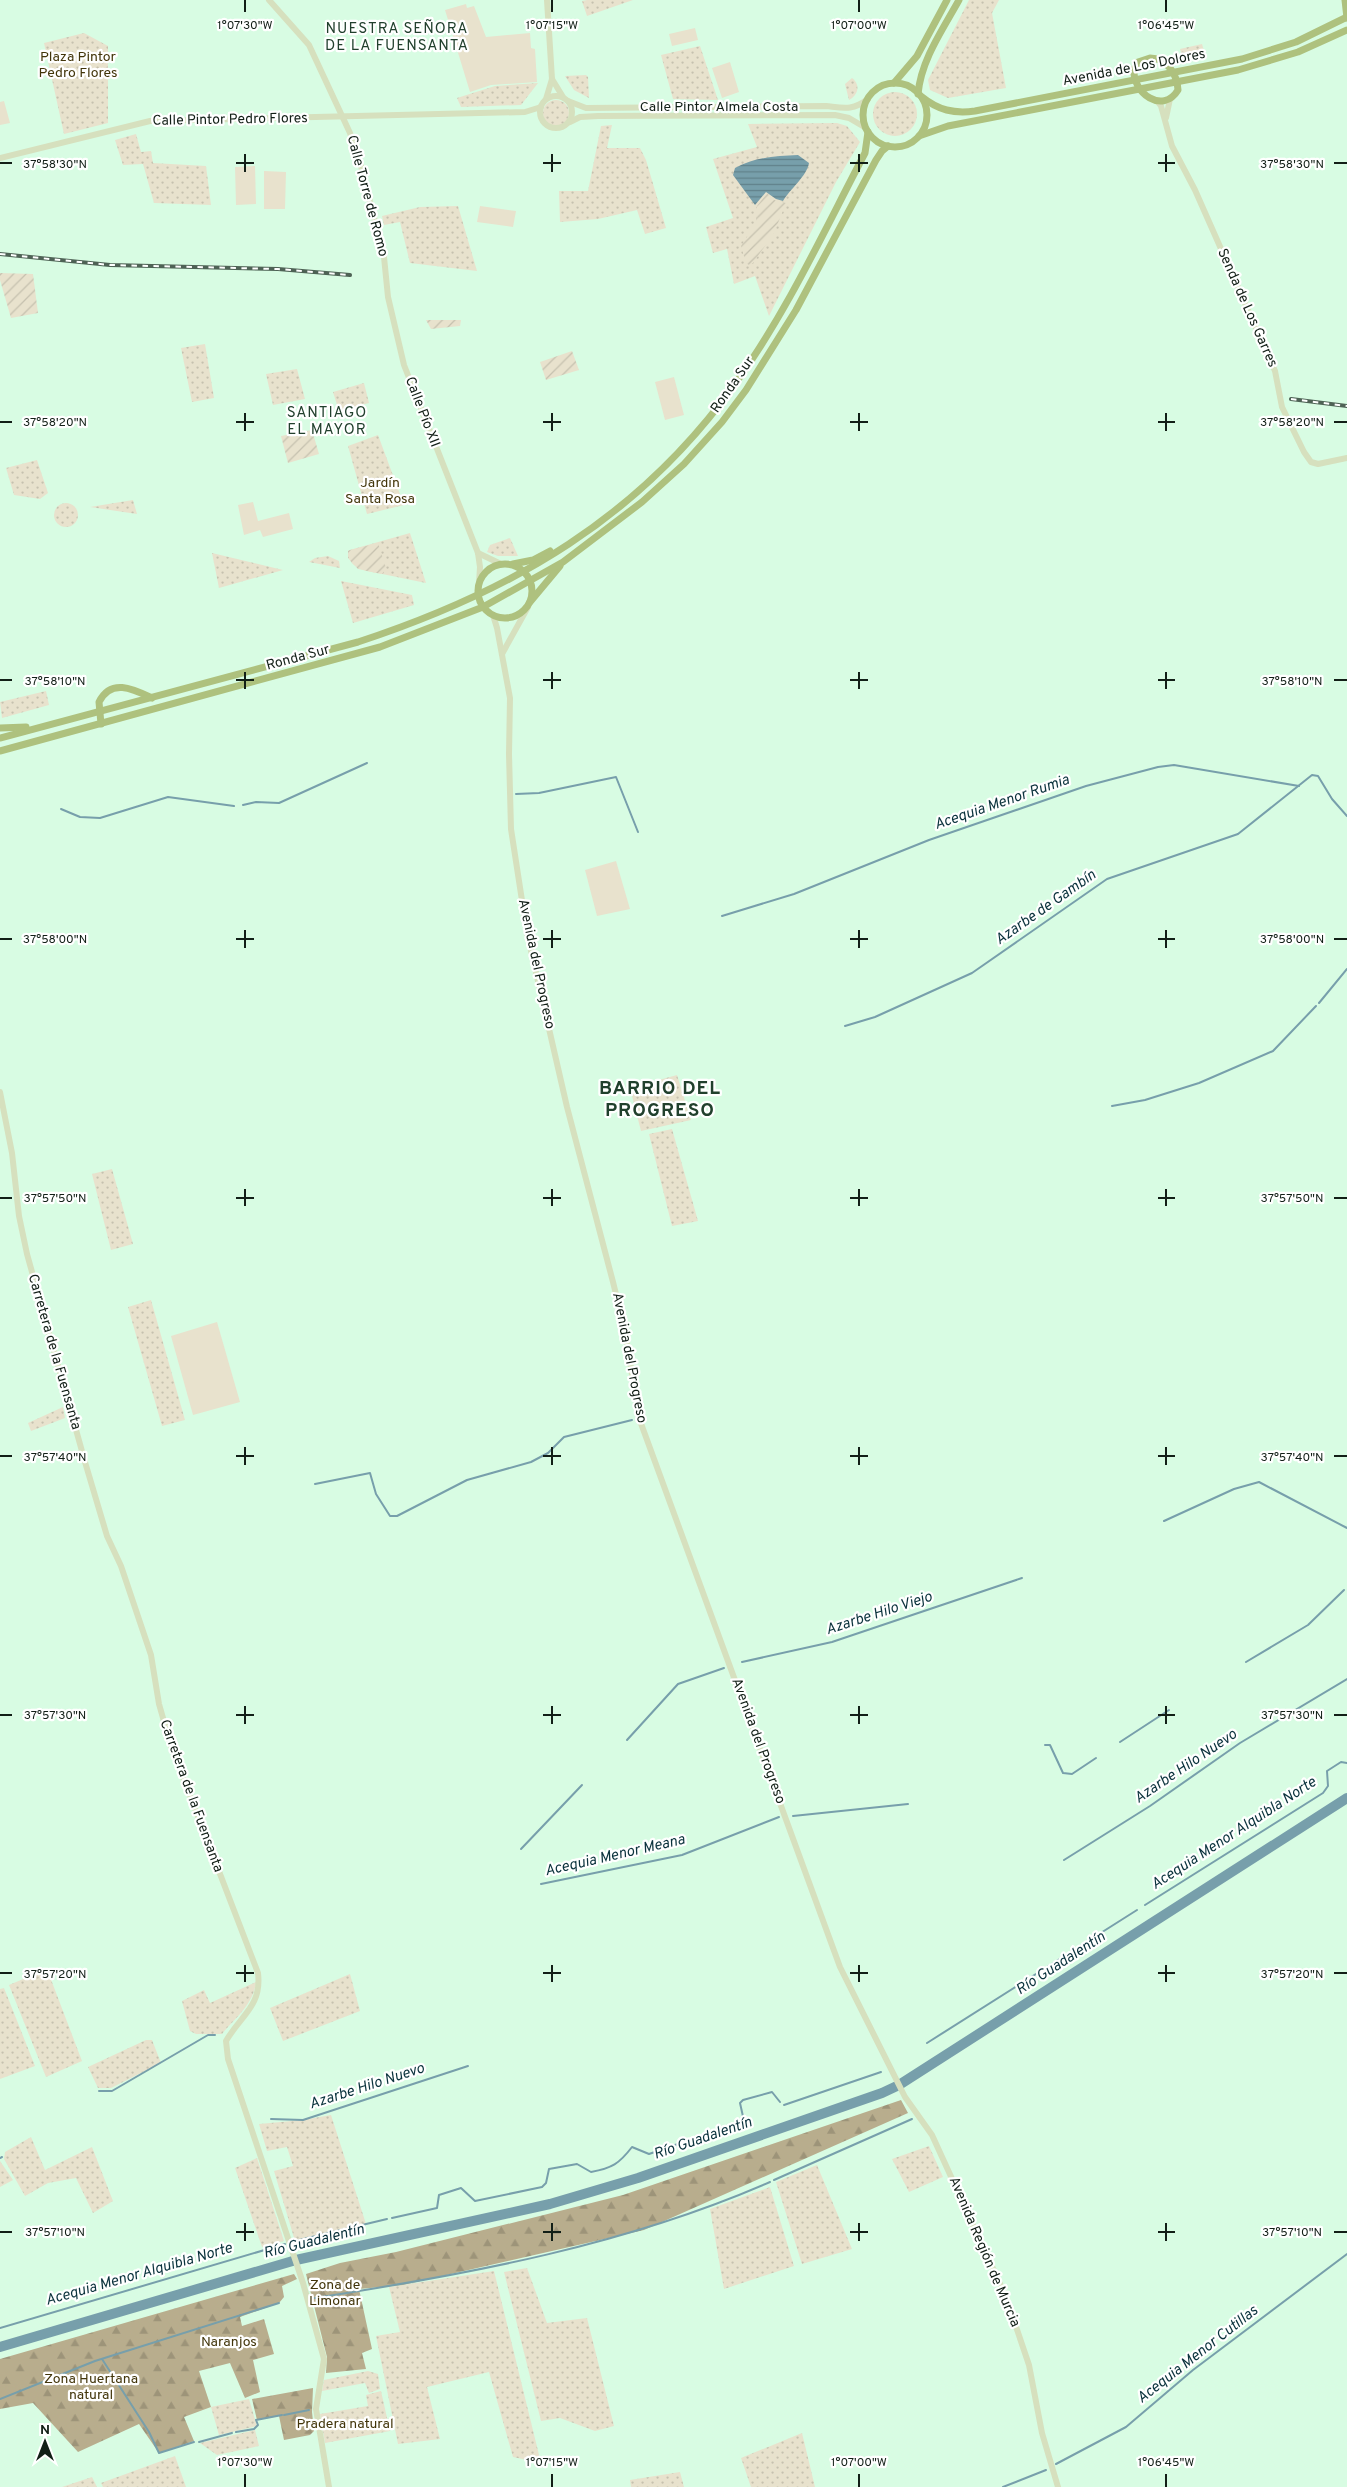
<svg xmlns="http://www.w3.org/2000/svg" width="1347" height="2487" font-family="Overpass,sans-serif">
	<defs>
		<pattern id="grass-dots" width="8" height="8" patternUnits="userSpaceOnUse" patternTransform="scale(1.25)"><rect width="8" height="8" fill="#e8e2cd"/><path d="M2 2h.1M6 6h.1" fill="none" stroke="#c6c1af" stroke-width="1.8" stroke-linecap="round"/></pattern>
		<pattern id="forest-firs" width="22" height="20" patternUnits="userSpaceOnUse" patternTransform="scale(1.25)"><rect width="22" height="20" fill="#b8ad8d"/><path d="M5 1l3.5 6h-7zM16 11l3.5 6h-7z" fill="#9d9479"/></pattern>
		<pattern id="garden-furrows" width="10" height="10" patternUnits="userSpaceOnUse" patternTransform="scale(1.25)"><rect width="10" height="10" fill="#e8e2cd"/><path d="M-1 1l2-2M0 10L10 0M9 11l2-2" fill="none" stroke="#c6c1af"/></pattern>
		<pattern id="water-rules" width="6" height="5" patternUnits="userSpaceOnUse" patternTransform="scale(1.25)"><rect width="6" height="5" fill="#779fab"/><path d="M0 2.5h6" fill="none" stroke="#60818a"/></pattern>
	</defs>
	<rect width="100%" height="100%" fill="#d8fce3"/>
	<!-- grass -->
	<g fill="url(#grass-dots)">
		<path d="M587,0H633L587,16L582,1Z"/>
		<path d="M969,0H999L992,13L1006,88L948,98L930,90L928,80Z"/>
		<path d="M84,33L108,46V123L64,134L44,43Z"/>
		<path d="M1202,44L1204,51L1182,56L1180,49Z"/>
		<path d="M700,46L718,100L673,99L661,55Z"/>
		<path d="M586,75L588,77L589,98L574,90L565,76Z"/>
		<path d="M852,78C861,85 858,95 849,100L845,84Z"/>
		<path d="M538,83L521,105L461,107L457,98L495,86Z"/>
		<circle cx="895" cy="114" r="22"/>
		<circle cx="556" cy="113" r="13"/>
		<path d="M837,123L847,126L860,142L836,182L769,316L755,276L734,284L727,249L713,253L706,227L733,218L713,159L757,147L748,124Z"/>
		<path d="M612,125L607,148H640L646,160L666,228L645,234L637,210L598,219L560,222L559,191H588L601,126Z"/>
		<path d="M136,134L141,152L151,151L153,163L206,166L211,205L154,203L143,164L123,165L115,140Z"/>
		<path d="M458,206L477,271L410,263L400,222L384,225L382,216L420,207Z"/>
		<path d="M205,344L214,398L192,402L181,348Z"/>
		<path d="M297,369L305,399L273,405L266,374Z"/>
		<path d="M364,383L369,403L339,411L333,392Z"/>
		<path d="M378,435L404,505L367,514L348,446Z"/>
		<path d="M37,460L48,493L40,499L14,495L6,468Z"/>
		<path d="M133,500L137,514L90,507Z"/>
		<circle cx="66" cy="515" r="12"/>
		<path d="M410,533L426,583L358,569L348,558V551L350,550Z"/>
		<path d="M510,538L518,556H498L487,552L490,545Z"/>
		<path d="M212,553L283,570L219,588Z"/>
		<path d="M328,556L339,561L340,568L309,562L315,558Z"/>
		<path d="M341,581L412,595L414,605L353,623Z"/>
		<path d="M46,691L49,705L2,718L0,702Z"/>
		<path d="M677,1075L691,1120L641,1131L630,1088Z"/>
		<path d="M672,1129L698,1221L672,1226L649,1134Z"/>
		<path d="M112,1169L133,1244L111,1250L92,1174Z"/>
		<path d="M151,1300L185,1420L162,1426L128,1307Z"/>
		<path d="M63,1407L65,1418L31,1431L28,1423Z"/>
		<path d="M47,1969L82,2061L46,2077L9,1985Z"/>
		<path d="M350,1974L360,2011L283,2041L270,2008Z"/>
		<path d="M256,1982C253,2005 236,2017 222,2034H196L190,2031L182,2001L204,1990L210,2003Z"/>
		<path d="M4,1988L35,2066L0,2079V1989Z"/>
		<path d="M146,2040H152L161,2063L111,2088H98L88,2067Z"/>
		<path d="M331,2115L366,2224L295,2241L274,2171L293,2166L287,2147L267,2151L259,2124L303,2120Z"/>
		<path d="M31,2137L45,2170L92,2147L113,2201L93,2213L76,2178L48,2183L25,2196L4,2159L5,2152Z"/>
		<path d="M929,2146L943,2177L909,2192L892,2159Z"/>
		<path d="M257,2158L284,2241L262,2247L235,2168Z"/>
		<path d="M0,2161L13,2180L0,2187Z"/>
		<path d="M817,2165L852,2249L802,2264L776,2182Z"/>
		<path d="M770,2187L794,2266L724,2289L710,2209Z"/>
		<path d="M527,2268L547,2323L587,2318L614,2426L595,2431L560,2418L541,2421L504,2272Z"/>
		<path d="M494,2271L541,2463L513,2457L489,2372L427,2387L440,2439L398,2444L376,2336L400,2332L389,2287Z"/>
		<path d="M368,2371L378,2374L380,2389L369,2393L365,2383L322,2391L324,2380Z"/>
		<path d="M381,2391L390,2431L325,2443L320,2414L368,2406L366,2395Z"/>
		<path d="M249,2399L257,2426L219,2435L211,2407Z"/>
		<path d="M255,2430L259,2446L217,2455L200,2443Z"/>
		<path d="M802,2433L815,2487H751L741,2458Z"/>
		<path d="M175,2456L186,2487H103L101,2483Z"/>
		<path d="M680,2472L684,2487H631L630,2480Z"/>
		<path d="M92,2477L97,2487H62Z"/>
	</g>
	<!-- forest -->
	<g fill="url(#forest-firs)">
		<path d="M901,2100L908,2113L644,2230L403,2285L359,2289L372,2349L362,2353L366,2369L326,2373L327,2357L306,2274L340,2263L396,2252L623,2195Z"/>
		<path d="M294,2274L297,2279L282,2286L284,2297L279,2303L240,2317L242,2326L264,2319L274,2354L253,2360L260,2392L245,2398L230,2363L199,2371L211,2407L184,2417L194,2441L159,2453L139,2424L78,2452L33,2403L0,2409V2359Z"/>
		<path d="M313,2388L312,2412L314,2431L310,2435L284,2440L279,2416L257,2420L252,2399Z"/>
	</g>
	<!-- garden -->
	<g fill="url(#garden-furrows)">
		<path d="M767,193L774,200L786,203L774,233L753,263L749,265L746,263L741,246L756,223L757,206Z"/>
		<path d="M0,273L33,274L38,313L11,318L0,280Z"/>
		<path d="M426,320H461L460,326L431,329Z"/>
		<path d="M572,351L579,370L546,380L540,362Z"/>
		<path d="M312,430L319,454L288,463L281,436Z"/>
		<path d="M378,543L386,568L382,574C368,571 348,570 348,551L350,550Z"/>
	</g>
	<!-- pitch -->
	<g fill="#e8e2cd">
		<path d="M466,4L467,8L474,6L486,37L530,33L531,48L535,49L537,82L491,85L470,92L445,10Z"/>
		<path d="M695,28L698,40L672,46L669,34Z"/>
		<path d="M730,62L739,92L722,98L712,68Z"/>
		<path d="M4,101L10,123L0,125V102Z"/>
		<path d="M255,166L256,204L236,205L235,167Z"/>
		<path d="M264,171L286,172L285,209H264Z"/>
		<path d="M480,206L516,211L513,227L477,222Z"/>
		<path d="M674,377L684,415L665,420L655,382Z"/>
		<path d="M253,502L258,521L289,513L293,529L263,537L260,530L244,535L238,505Z"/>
		<path d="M616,861L630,909L597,916L585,870Z"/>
		<path d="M217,1322L240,1402L193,1415L171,1336Z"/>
	</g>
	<!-- water -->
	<path fill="url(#water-rules)" d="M798,155L809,163C807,176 790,189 783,201L776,199L766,192L755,205L733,175L735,168C755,157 776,156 798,155Z"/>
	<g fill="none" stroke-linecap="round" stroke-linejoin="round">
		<!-- stream -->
		<g stroke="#779fab" stroke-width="2">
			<path d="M516,794L539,793L616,777L638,832"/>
			<path d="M243,805L256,802L279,803L367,763"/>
			<path d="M61,809L80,817L100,818L168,797L234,806"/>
			<path d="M722,916L794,894L929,840L1086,786L1158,767L1174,765L1299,786"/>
			<path d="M1319,1003L1347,969"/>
			<path d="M845,1026L875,1017L972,973L1107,879L1238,834L1312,775L1318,776L1332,799L1347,816"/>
			<path d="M1112,1106L1145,1100L1199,1083L1273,1051L1316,1006"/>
			<path d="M315,1484L370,1473L376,1494L390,1516H397L467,1480L531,1462L548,1453L564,1437L632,1420"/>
			<path d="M1164,1521L1234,1489L1259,1482L1347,1528"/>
			<path d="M742,1662L832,1642L1022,1578"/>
			<path d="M1246,1662L1308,1625L1344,1590"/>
			<path d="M627,1740L678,1684L724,1668"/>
			<path d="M1120,1742L1169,1710"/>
			<path d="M1045,1745H1050L1063,1773L1072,1774L1096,1758"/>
			<path d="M793,1816L908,1804"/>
			<path d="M521,1849L582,1785"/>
			<path d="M1064,1860L1150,1806L1240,1743L1347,1679"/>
			<path d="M541,1884L682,1855L779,1817"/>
			<path d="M1145,1905L1323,1793L1328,1786L1327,1771L1341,1762L1347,1763"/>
			<path d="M927,2043L1137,1910"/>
			<path d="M99,2091H112L208,2035H215"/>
			<path d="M784,2105L881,2072"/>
			<path d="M271,2119L303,2120L468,2066"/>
			<path d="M0,2158L2,2157"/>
			<path d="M774,2180L912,2119"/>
			<path d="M392,2218L437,2208L439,2195L461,2188L475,2201L542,2187L546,2183L549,2169L577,2164L591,2172C612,2168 619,2164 632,2147L649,2154L744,2121L740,2103L743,2100L772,2092L780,2102"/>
			<path d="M295,2241L387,2219"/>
			<path d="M315,2298C470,2274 626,2245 770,2182"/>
			<path d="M0,2328L285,2244"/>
			<path d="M102,2359L149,2432L159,2453L194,2442"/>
			<path d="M0,2399L95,2361L279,2303"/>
			<path d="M284,2415L309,2410"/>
			<path d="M236,2432L254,2429L258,2425L256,2420L282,2415"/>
			<path d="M199,2442L232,2433"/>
			<path d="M1056,2464L1126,2427L1193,2370L1347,2254"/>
			<path d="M1003,2487L1046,2470"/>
		</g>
		<!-- river -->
		<path stroke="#779fab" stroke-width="10" d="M0,2347L296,2260L550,2204L638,2178L882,2093L899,2085L1347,1798"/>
		<!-- secondary -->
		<g stroke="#d6e0be" stroke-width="6">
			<path d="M269,0L309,45L350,133L361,166L384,257L388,297L404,365L478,553L480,567L479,584"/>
			<path d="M552,79L563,97"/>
			<circle cx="556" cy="112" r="16"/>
			<path d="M546,99L552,79L547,0"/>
			<path d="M568,101L586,108L826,106C844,108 852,111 868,99"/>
			<path d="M1157,101L1161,106L1172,146L1195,190L1275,371L1282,407L1304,452L1311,462L1318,464L1347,458"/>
			<path d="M1166,118L1170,99"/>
			<path d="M570,122L580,117L598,116L835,115L849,118L866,128"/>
			<path d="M0,158L150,121L525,112L541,107"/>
			<path d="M478,553L501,564"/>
			<path d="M493,615L497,628L510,698L509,754L511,829L527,933L567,1107L613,1282L625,1331L639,1418L840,1967L905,2097L932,2135L1006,2297L1029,2365L1042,2433L1058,2487"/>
			<path d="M502,654L528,607"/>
			<path d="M0,1092L12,1153L19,1216L27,1254L85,1462L107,1536L121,1566L151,1655L159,1704L171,1746L258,1973C262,2006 241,2015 226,2041L228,2059L303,2283L324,2359L316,2409L329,2487"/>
		</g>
		<!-- primary -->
		<g stroke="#aec17e" stroke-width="7">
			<path d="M1345,0L1347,18"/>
			<path d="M1150,58C1167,58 1177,74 1178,90C1163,115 1132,93 1134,69L1138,62Z"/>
			<path d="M894,83L917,56L947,0"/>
			<circle cx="895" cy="115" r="32"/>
			<path d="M918,94C921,60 943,29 959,0"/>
			<path d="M922,97C938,110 954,114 975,111L1242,59L1296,42L1347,17"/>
			<path d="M919,136L948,126L1238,70L1298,52L1347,30"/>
			<circle cx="505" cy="591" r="27"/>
			<path d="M513,564L533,560L550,551"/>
			<path d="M530,602L560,566"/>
			<path d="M101,724L99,702C111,678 133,689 152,698"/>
			<path d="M0,728L26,727"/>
			<path d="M0,738L358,642C513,591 639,518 735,384C787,312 824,231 865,153L868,132"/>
			<path d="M0,751L380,647L483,607L563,562L642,502L684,464L722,422L746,390L796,310L876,160L882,151L888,146"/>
		</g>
		<!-- rail casing -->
		<g stroke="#4e6255" stroke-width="4">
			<g id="rail">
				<path d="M0,254L110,265L278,269L350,275"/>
				<path d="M1291,399L1347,406"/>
			</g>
		</g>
		<!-- rail -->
		<use href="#rail" stroke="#fff" stroke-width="2" stroke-dasharray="5.5" stroke-linecap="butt"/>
	</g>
	<!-- ticks -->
	<path fill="none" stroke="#121f17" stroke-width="2" d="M245,0V12M552,0V12M859,0V12M1166,0V12M245,154V172M552,154V172M859,154V172M1166,154V172M0,163H12M236,163H254M543,163H561M850,163H868M1158,163H1175M1334,163H1347M245,413V431M552,413V431M859,413V431M1166,413V431M0,422H12M236,422H254M543,422H561M850,422H868M1158,422H1175M1334,422H1347M245,672V689M552,672V689M859,672V689M1166,672V689M0,680H12M236,680H254M543,680H561M850,680H868M1158,680H1175M1334,680H1347M245,930V948M552,930V948M859,930V948M1166,930V948M0,939H12M236,939H254M543,939H561M850,939H868M1158,939H1175M1334,939H1347M245,1189V1206M552,1189V1206M859,1189V1206M1166,1189V1206M0,1198H12M236,1198H254M543,1198H561M850,1198H868M1158,1198H1175M1334,1198H1347M245,1447V1465M552,1447V1465M859,1447V1465M1166,1447V1465M0,1456H12M236,1456H254M543,1456H561M850,1456H868M1158,1456H1175M1334,1456H1347M245,1706V1724M552,1706V1724M859,1706V1724M1166,1706V1724M0,1715H12M236,1715H254M543,1715H561M850,1715H868M1158,1715H1175M1334,1715H1347M245,1965V1982M552,1965V1982M859,1965V1982M1166,1965V1982M0,1973H12M236,1973H254M543,1973H561M850,1973H868M1158,1973H1175M1334,1973H1347M245,2223V2241M552,2223V2241M859,2223V2241M1166,2223V2241M0,2232H12M236,2232H254M543,2232H561M850,2232H868M1158,2232H1175M1334,2232H1347M245,2474V2487M552,2474V2487M859,2474V2487M1166,2474V2487"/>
	<g text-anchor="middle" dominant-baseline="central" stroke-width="4.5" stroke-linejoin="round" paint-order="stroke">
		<!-- park labels -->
		<g font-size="14" fill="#42350a" stroke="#fff">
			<text x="78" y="57">Plaza Pintor<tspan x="78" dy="16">Pedro Flores</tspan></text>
			<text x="380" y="483">Jardín<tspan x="380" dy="16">Santa Rosa</tspan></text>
			<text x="335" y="2285">Zona de<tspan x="335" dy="16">Limonar</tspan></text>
			<text x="229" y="2342">Naranjos</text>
			<text x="91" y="2379">Zona Huertana<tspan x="91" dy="16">natural</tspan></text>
			<text x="345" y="2424">Pradera natural</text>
		</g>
		<!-- street labels -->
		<g font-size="14" fill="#121f17" stroke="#fff">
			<text transform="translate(1134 68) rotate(-11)">Avenida de Los Dolores</text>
			<text x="719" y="107">Calle Pintor Almela Costa</text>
			<text transform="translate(230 120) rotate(-1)">Calle Pintor Pedro Flores</text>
			<text transform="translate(367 196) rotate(75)">Calle Torre de Romo</text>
			<text transform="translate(1247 308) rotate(66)">Senda de Los Garres</text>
			<text transform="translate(733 385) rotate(-55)">Ronda Sur</text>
			<text transform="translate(422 412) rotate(69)">Calle Pío XII</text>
			<text transform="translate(298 658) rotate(-15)">Ronda Sur</text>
			<text transform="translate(536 964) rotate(78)">Avenida del Progreso</text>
			<text transform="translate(54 1352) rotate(74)">Carretera de la Fuensanta</text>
			<text transform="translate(629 1358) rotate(79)">Avenida del Progreso</text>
			<text transform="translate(758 1741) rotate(70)">Avenida del Progreso</text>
			<text transform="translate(191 1796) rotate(70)">Carretera de la Fuensanta</text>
			<text transform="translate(984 2252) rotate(67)">Avenida Región de Murcia</text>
		</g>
		<!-- neighbourhood labels -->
		<g font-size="15" letter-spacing="1" fill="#21402d" stroke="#fff">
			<text x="397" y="29">NUESTRA SEÑORA<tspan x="397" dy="17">DE LA FUENSANTA</tspan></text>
			<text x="327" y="413">SANTIAGO<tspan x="327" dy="17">EL MAYOR</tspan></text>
		</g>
		<!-- water labels -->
		<g font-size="15" font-style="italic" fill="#0a323c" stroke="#fff">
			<text transform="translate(1002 803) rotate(-19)">Acequia Menor Rumia</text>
			<text transform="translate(1046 908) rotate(-35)">Azarbe de Gambín</text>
			<text transform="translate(879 1614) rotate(-18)">Azarbe Hilo Viejo</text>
			<text transform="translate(1186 1767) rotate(-34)">Azarbe Hilo Nuevo</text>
			<text transform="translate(1234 1834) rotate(-33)">Acequia Menor Alquibla Norte</text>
			<text transform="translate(615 1856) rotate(-13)">Acequia Menor Meana</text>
			<text transform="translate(1061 1964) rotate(-33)">Río Guadalentín</text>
			<text transform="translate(367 2087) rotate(-18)">Azarbe Hilo Nuevo</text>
			<text transform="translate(703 2139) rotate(-19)">Río Guadalentín</text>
			<text transform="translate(314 2242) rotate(-14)">Río Guadalentín</text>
			<text transform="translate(139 2275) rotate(-16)">Acequia Menor Alquibla Norte</text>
			<text transform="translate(1198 2355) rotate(-38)">Acequia Menor Cutillas</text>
		</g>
		<!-- district labels -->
		<g font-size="19" font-weight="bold" letter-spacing="1" fill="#21402d" stroke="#fff">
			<text x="660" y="1089">BARRIO DEL<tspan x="660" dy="22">PROGRESO</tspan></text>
		</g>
	</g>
	<g font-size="12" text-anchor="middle" fill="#121f17" stroke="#fff" stroke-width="4.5" stroke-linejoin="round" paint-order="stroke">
		<text x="245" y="29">1°07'30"W</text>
		<text x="552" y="29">1°07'15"W</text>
		<text x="859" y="29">1°07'00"W</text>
		<text x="1166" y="29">1°06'45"W</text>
		<text x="55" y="168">37°58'30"N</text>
		<text x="1292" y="168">37°58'30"N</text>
		<text x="55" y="426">37°58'20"N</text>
		<text x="1292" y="426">37°58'20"N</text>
		<text x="55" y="685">37°58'10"N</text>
		<text x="1292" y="685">37°58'10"N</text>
		<text x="55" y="943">37°58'00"N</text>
		<text x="1292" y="943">37°58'00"N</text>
		<text x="55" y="1202">37°57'50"N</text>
		<text x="1292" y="1202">37°57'50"N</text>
		<text x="55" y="1461">37°57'40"N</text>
		<text x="1292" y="1461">37°57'40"N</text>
		<text x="55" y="1719">37°57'30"N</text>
		<text x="1292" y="1719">37°57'30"N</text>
		<text x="55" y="1978">37°57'20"N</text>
		<text x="1292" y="1978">37°57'20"N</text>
		<text x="55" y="2236">37°57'10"N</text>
		<text x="1292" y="2236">37°57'10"N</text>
		<text x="245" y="2466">1°07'30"W</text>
		<text x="552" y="2466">1°07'15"W</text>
		<text x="859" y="2466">1°07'00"W</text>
		<text x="1166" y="2466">1°06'45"W</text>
	</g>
	<!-- north arrow -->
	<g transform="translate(45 2442)" stroke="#ffffff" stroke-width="4" paint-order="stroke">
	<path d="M0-4L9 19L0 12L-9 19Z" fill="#121f17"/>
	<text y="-8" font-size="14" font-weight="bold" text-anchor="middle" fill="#121f17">N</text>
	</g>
</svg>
